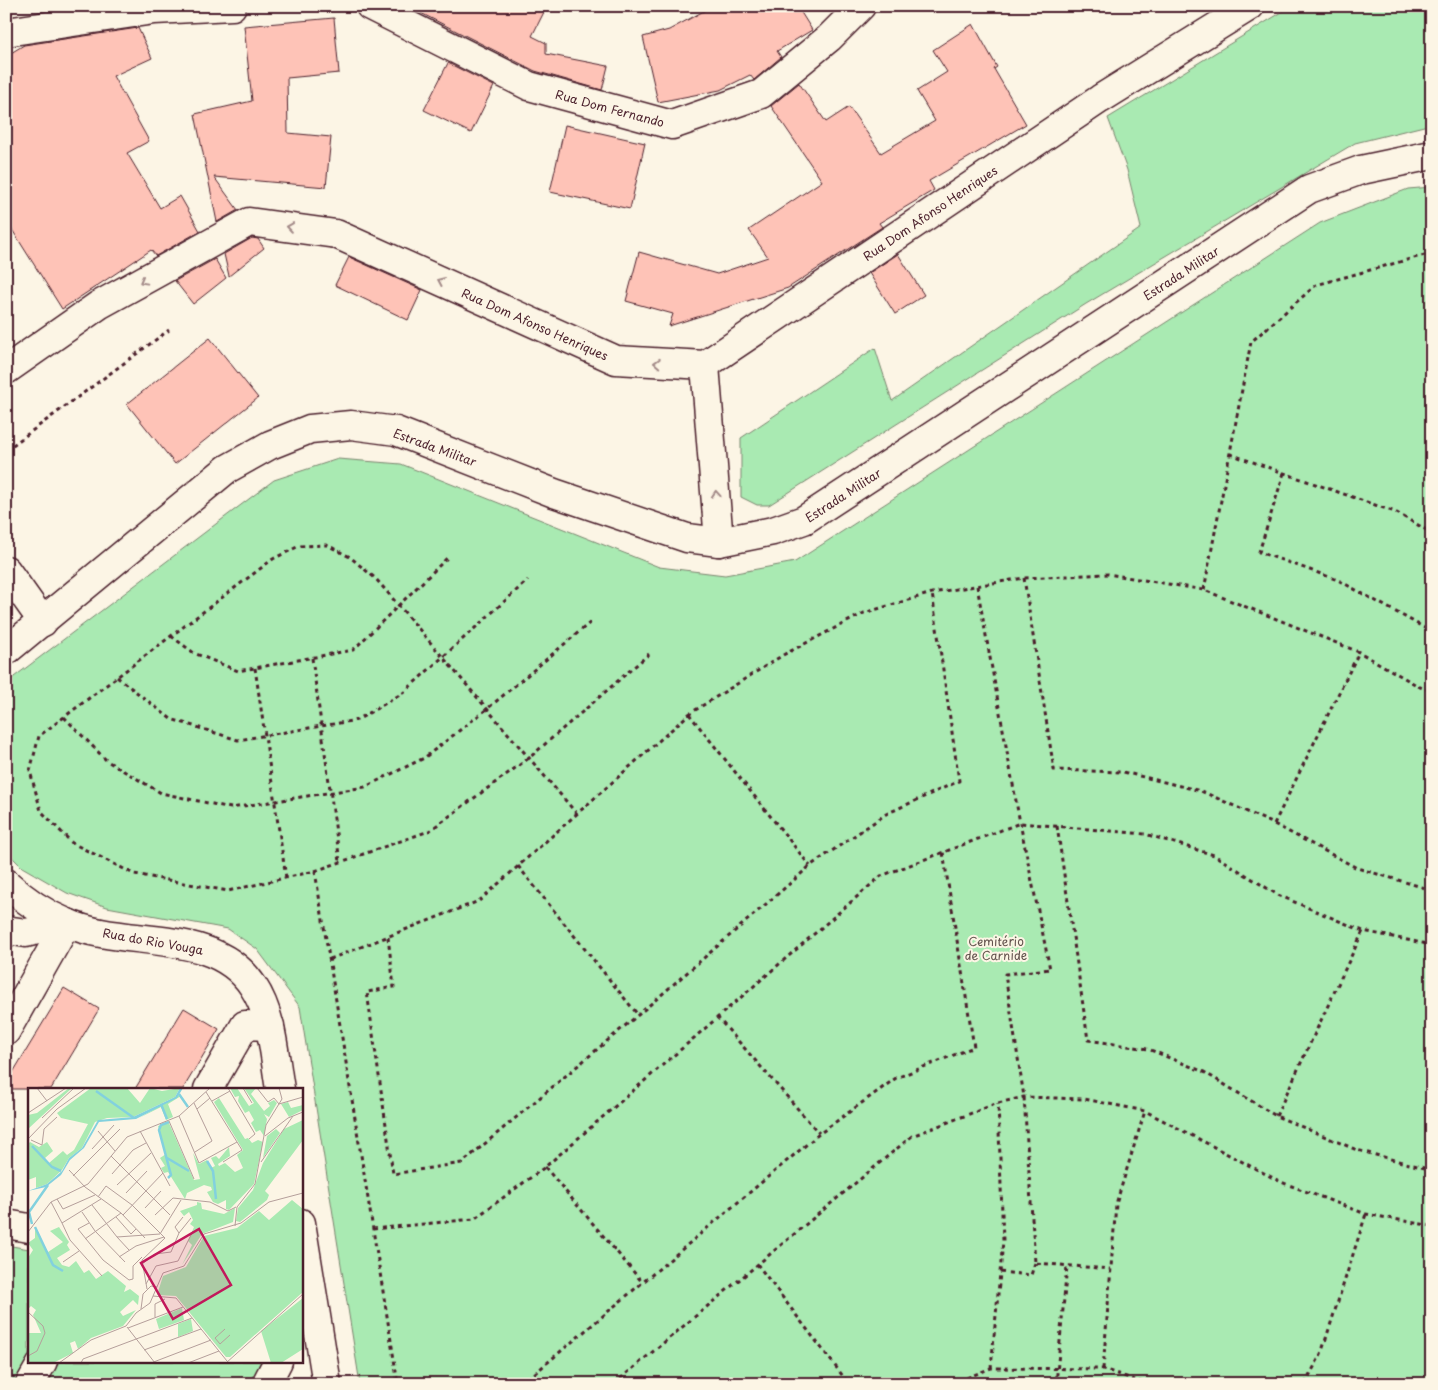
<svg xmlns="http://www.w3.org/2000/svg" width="1438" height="1390" font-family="'Playpen Sans',sans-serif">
	<rect width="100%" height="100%" fill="#fcf5e5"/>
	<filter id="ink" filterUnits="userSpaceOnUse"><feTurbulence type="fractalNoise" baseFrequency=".02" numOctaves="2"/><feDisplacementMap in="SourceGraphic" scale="10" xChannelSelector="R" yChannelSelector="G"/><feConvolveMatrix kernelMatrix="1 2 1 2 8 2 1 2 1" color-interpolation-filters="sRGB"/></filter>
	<g filter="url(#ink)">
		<!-- green -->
		<g fill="#a9eab2" stroke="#7a846e">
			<path d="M1292,6H1432V124L1355,143L1086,304L769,505H757L741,497V438L875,348L892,401L1141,228L1127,170L1108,118Z"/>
			<path d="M1432,187V1384H360L300,1007L257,949L228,929L107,907L67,893L22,867L6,851V683L274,480L338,459L401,464L659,567L725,575L795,562L1320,223L1408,189Z"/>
			<path d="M6,1245L29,1249V1361H278L266,1384H6Z"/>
		</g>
		<!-- building -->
		<g fill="#fec3b7" stroke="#4a1f2b">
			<path d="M407,6H547L532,36L546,43V54L608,66L602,90L535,71Z"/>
			<path d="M713,6H797L812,30L777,51L781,57L754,80L750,75L720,90L658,102L643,37L669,30Z"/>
			<path d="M334,18L339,73L287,78L288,133L331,137L326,187L214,177L238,210L217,222L195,114L252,101L244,26Z"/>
			<path d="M973,24L997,67L994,69L1026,124L929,181L934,190L879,223L882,227L788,288L669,326L673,314L626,301L639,252L717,274L768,257L749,230L822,181L771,106L799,83L826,122L849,107L881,153L935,121L917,91L947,72L933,50Z"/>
			<path d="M138,28L152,58L113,76L149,141L127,153L160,208L180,196L200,231L156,256L151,250L62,309L6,220V56L24,45Z"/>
			<path d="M448,63L494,86L471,133L424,110Z"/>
			<path d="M565,125L645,143L630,209L550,192Z"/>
			<path d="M252,238L258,239L264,248L229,276L224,254Z"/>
			<path d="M898,254L924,295L895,314L869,273Z"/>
			<path d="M349,257L422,290L408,320L335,285Z"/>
			<path d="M215,259L226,278L193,304L175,281Z"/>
			<path d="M210,338L258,398L175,464L127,404Z"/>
			<path d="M64,988L99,1009L51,1089H6V1084Z"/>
			<path d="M184,1008L219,1029L183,1089H135Z"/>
		</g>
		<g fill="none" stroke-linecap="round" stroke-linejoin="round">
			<!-- pedestrian casing -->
			<g stroke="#4a1f2b" stroke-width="31">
				<g id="pedestrian">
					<path d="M6,1031L67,923"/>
					<path d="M208,1089L245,1025L270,1026"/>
					<path d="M30,1384L43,1361"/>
					<path d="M266,1384L278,1361"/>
				</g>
			</g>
			<!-- minor casing -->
			<g stroke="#4a1f2b" stroke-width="31">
				<g id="minor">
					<path d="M370,6L529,86L672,125L761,94L829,38L861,6"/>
					<path d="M6,32L154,10L232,6"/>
					<path d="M705,365L719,542"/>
					<path d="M6,370L99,305L249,222L336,234L616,360L705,365L1100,99L1250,6"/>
					<path d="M6,570L43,622"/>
					<path d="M6,930L26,933L67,923"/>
					<path d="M6,1224L29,1228"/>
				</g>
			</g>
			<!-- tertiary casing -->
			<g stroke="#4a1f2b" stroke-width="31">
				<g id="tertiary">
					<path d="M6,651L227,469L270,445L310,429L351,425L396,431L554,493L687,538L719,542L773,531L804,520L1309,189L1361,170L1432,155"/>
					<path d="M6,883C23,899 45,914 67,923C125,949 214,926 253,986C273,1016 274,1055 280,1089"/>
					<path d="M301,1223L327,1384"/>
				</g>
			</g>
			<!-- path -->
			<g stroke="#4a1f2b" stroke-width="3" stroke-dasharray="4 4" stroke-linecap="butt">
				<path d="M6,450L169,330"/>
				<path d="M1230,454L1395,512L1432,533"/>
				<path d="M1284,473L1259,552L1338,580L1432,632"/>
				<path d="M1024,578L1054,770L1123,772L1201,791L1274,824L1357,868L1432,890"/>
				<path d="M977,586L1020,823L1050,969L1005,974L1024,1097L1035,1263L1110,1269"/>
				<path d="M1204,590L1251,342L1316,285L1432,253"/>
				<path d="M171,636L194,653L238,671L353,650L447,558"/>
				<path d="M312,658L340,862"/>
				<path d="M255,668L286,878"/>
				<path d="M117,677L171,719L238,740L357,720L403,693L528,580"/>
				<path d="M689,714L810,866"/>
				<path d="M64,717L107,761L161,793L231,808L365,787L424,758L487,709L592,621"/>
				<path d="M577,814L376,579L350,557L327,545L299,546L273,559L39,736L30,771L41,811L72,843L134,874L228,891L315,871L429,831L529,758L649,654"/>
				<path d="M1274,824L1359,652"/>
				<path d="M1057,826L1088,1040L1148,1049L1204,1072L1276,1116L1357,1150L1432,1170"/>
				<path d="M518,866L638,1015"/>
				<path d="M315,871L398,1384"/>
				<path d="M388,937L394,987L367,992L393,1174L462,1163L638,1015L810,866L886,814L959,781L932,593"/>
				<path d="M330,959L479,901L689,714L783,655L864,613L932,593L1024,578L1108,574L1204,590L1359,652L1420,687L1432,691"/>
				<path d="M717,1017L819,1133"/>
				<path d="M1276,1116L1363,931"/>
				<path d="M545,1167L643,1283"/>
				<path d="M373,1229L474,1219L545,1167L881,876L1020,823L1145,834L1214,855L1278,895L1363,931L1432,945"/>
				<path d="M757,1264L849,1384"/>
				<path d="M1000,1272L1031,1275L1035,1263"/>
				<path d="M991,1368L1003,1241L998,1103"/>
				<path d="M1103,1369L1116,1204L1145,1111"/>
				<path d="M522,1384L819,1134L896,1078L974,1047L943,852"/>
				<path d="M614,1384L912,1136L998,1103L1024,1097L1084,1099L1145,1111L1281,1182L1366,1214L1432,1226"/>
				<path d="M952,1384L991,1368L1103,1369L1147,1384"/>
				<path d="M1056,1384L1067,1266"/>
				<path d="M1305,1384L1321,1354L1366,1214"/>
			</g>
			<!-- pedestrian -->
			<use href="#pedestrian" stroke="#fcf5e5" stroke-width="28"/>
			<!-- minor -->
			<use href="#minor" stroke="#fcf5e5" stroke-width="28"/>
			<!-- tertiary -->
			<use href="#tertiary" stroke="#fcf5e5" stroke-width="28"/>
		</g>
		<!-- one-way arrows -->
		<defs><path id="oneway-chevron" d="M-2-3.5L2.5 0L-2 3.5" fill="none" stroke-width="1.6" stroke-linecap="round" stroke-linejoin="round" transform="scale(1.25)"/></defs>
		<g stroke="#a38a88">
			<use href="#oneway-chevron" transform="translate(290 227) rotate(-172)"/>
			<use href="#oneway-chevron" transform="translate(143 281) rotate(151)"/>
			<use href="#oneway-chevron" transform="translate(441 281) rotate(-156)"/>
			<use href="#oneway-chevron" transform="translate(657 363) rotate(-177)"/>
			<use href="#oneway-chevron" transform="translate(716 494) rotate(-94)"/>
		</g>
	</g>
	<g text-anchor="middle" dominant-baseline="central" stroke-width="4" stroke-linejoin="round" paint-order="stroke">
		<!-- street labels -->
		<g font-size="12" fill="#4a1f2b" stroke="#fcf5e5">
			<text transform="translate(610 108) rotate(15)">Rua Dom Fernando</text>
			<text transform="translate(930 213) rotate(-34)">Rua Dom Afonso Henriques</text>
			<text transform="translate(1181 273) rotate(-33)">Estrada Militar</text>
			<text transform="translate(535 324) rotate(24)">Rua Dom Afonso Henriques</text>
			<text transform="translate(435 447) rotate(20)">Estrada Militar</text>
			<text transform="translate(843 495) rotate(-33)">Estrada Militar</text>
			<text transform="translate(153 941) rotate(10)">Rua do Rio Vouga</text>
		</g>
		<!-- park labels -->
		<g font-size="12" fill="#62524d" stroke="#fcf5e5">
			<text x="996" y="941">Cemitério<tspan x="996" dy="14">de Carnide</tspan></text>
		</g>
	</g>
	<!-- overview -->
	<g transform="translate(28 1088)">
		<rect width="275" height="275" fill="#fcf5e5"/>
		<path d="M41,0H44L0,41V27L9,25ZM63,0H99L112,15L122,0L134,3L152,0L147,9L105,29L79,30L67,34L54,60L41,70L34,82L19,96L8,100V89L0,92V56L2,54L11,59L19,54L25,63L17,70L21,75L35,63L39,67L46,62L60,36L33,30L29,25ZM202,0H209L221,18L226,15L216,0H228L223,6L236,23L242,18L240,15L246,12L249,15L241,29L236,26L239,31L236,48L232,42L228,44L223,35L226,32L221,23L217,25L210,13L211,8L207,9ZM151,7L153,8L140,16L145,29L138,32L133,19L111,30ZM191,10L217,51L220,50L224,55L230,52L235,54L226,96L201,122L198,121V112L190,116L185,114L179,104L184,102L183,99L176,97L159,105L157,111L140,84L136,85L133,80L137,78L132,70L138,66L130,38L141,35L166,92L172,91L165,65L171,76L179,72L183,80L187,78L183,70L188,68L191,71L201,59L202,68L190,76L191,78L197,75L207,84L215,80L209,67L215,62L186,14ZM260,14L263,20L275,17V22L261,29L253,16ZM275,32V52L237,103L241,107L239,112L212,134L208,133L210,120L225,102L235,75L256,41ZM248,41L252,45L235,70L239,48ZM264,112L275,121V204L202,269H198L148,208L129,207L135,188L158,179L176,148L209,140L231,123L241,132ZM169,114L173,115L174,121L196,126L207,120L205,134L174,146L154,177L164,157L160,153L166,139L162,136L165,132L161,124L156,128L152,123L169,117ZM31,139L41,154L39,157L42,162L29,170L34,177L41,179L48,173L56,185L61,182L68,191L80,183L98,198L96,204L102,201L111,208L110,217L105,212L92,224L95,228L108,222L95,238L63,250L50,261L47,253L42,255L45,265L25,275H0V245H13L5,227L8,222L3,218L0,221V170L5,162L0,155L7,150V141L20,164L35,154L22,143ZM275,210V261L253,275H243L233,243ZM154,220L156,232L131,241L128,231ZM163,231L165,243L150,249V236Z" fill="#a9eab2"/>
		<path d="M152,0H155L149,10L108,31L71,34L56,60L42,72L33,87L18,99L0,103L19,96L34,83L41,70L54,60L70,32L105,29L147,9Z" fill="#82d1de"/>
		<path fill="none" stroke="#82d1de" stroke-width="2.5" d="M68,3L106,30M151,6L160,19M133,16L139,31M4,58L24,79L33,83M139,70L161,83M179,73L185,83L188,111M140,90L143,87L131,42L133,37L141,34M4,136L1,124L20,97M7,139L25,177L35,183"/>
		<path fill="none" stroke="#b59f9b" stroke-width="1" d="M9,0L19,13M200,0L227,46L221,51M215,0L224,15M229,0L240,14L246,10L251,16M178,4L214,62L195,74M184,13L202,3M166,15L184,53L167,64M251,16L275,9M169,21L182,10M0,25L38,0M151,28L171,75L209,54M14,30L46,0M141,33L166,91M70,43L87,63M112,43L142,98M237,48L260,30L275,24M0,51L29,21L58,0M3,52L14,57L16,41L29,29M64,61L86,37M83,68L142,127M233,74L265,28M41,82L57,99L93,125L117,150M84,86L105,62L118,55M45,88L92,41M89,97L123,65M98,105L119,83M70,109L78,98L104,117L137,150L114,172L119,201M29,111L35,121L67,107M23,114L34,135L73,111M64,117L89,149L132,146M117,120L133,103M54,124L67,143L97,174M95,127L135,85M127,127L145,110L182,114L200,123L208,119M88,129L103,146L108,141M34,135L42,152L74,188M61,135L50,141L75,172L101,192L105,191V178L114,169M207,138L209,119L227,96L238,37L254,11L251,0M0,144L23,114L60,96L99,49L151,28L182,0M151,145L147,139L155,129M132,146L153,112M89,149L101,162M57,151L93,125M91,169L108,158L136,149M35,174L51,163M113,177L127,166L143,164L151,145L163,130M118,196L128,178L150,173L165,143M125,208L148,210L199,273M113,221L115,206L123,198L129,199M0,224L15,238L17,245L9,263L0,268M127,229V216L137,211M99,239L127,275M100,240L155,219M197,241L187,250L192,256L202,247M116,262L173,241M31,275L63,252L98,238L108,225L122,215L135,185L156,178L176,146L213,135L241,114L275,105M53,275L55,271L164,230M123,275L183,252M160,275L191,263M198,275L275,206"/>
		<path fill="#c2185b" fill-opacity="0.15" stroke="#c2185b" stroke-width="2.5" d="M171,141L203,197L145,231L113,175Z"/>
		<rect width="275" height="275" fill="none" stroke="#4a1f2b" stroke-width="2.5"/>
	</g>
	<!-- margin -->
	<rect width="1438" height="1390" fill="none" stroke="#fcf5e5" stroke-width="25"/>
	<rect x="12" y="12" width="1413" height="1365" fill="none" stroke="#4a1f2b" stroke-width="2" filter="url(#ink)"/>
</svg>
